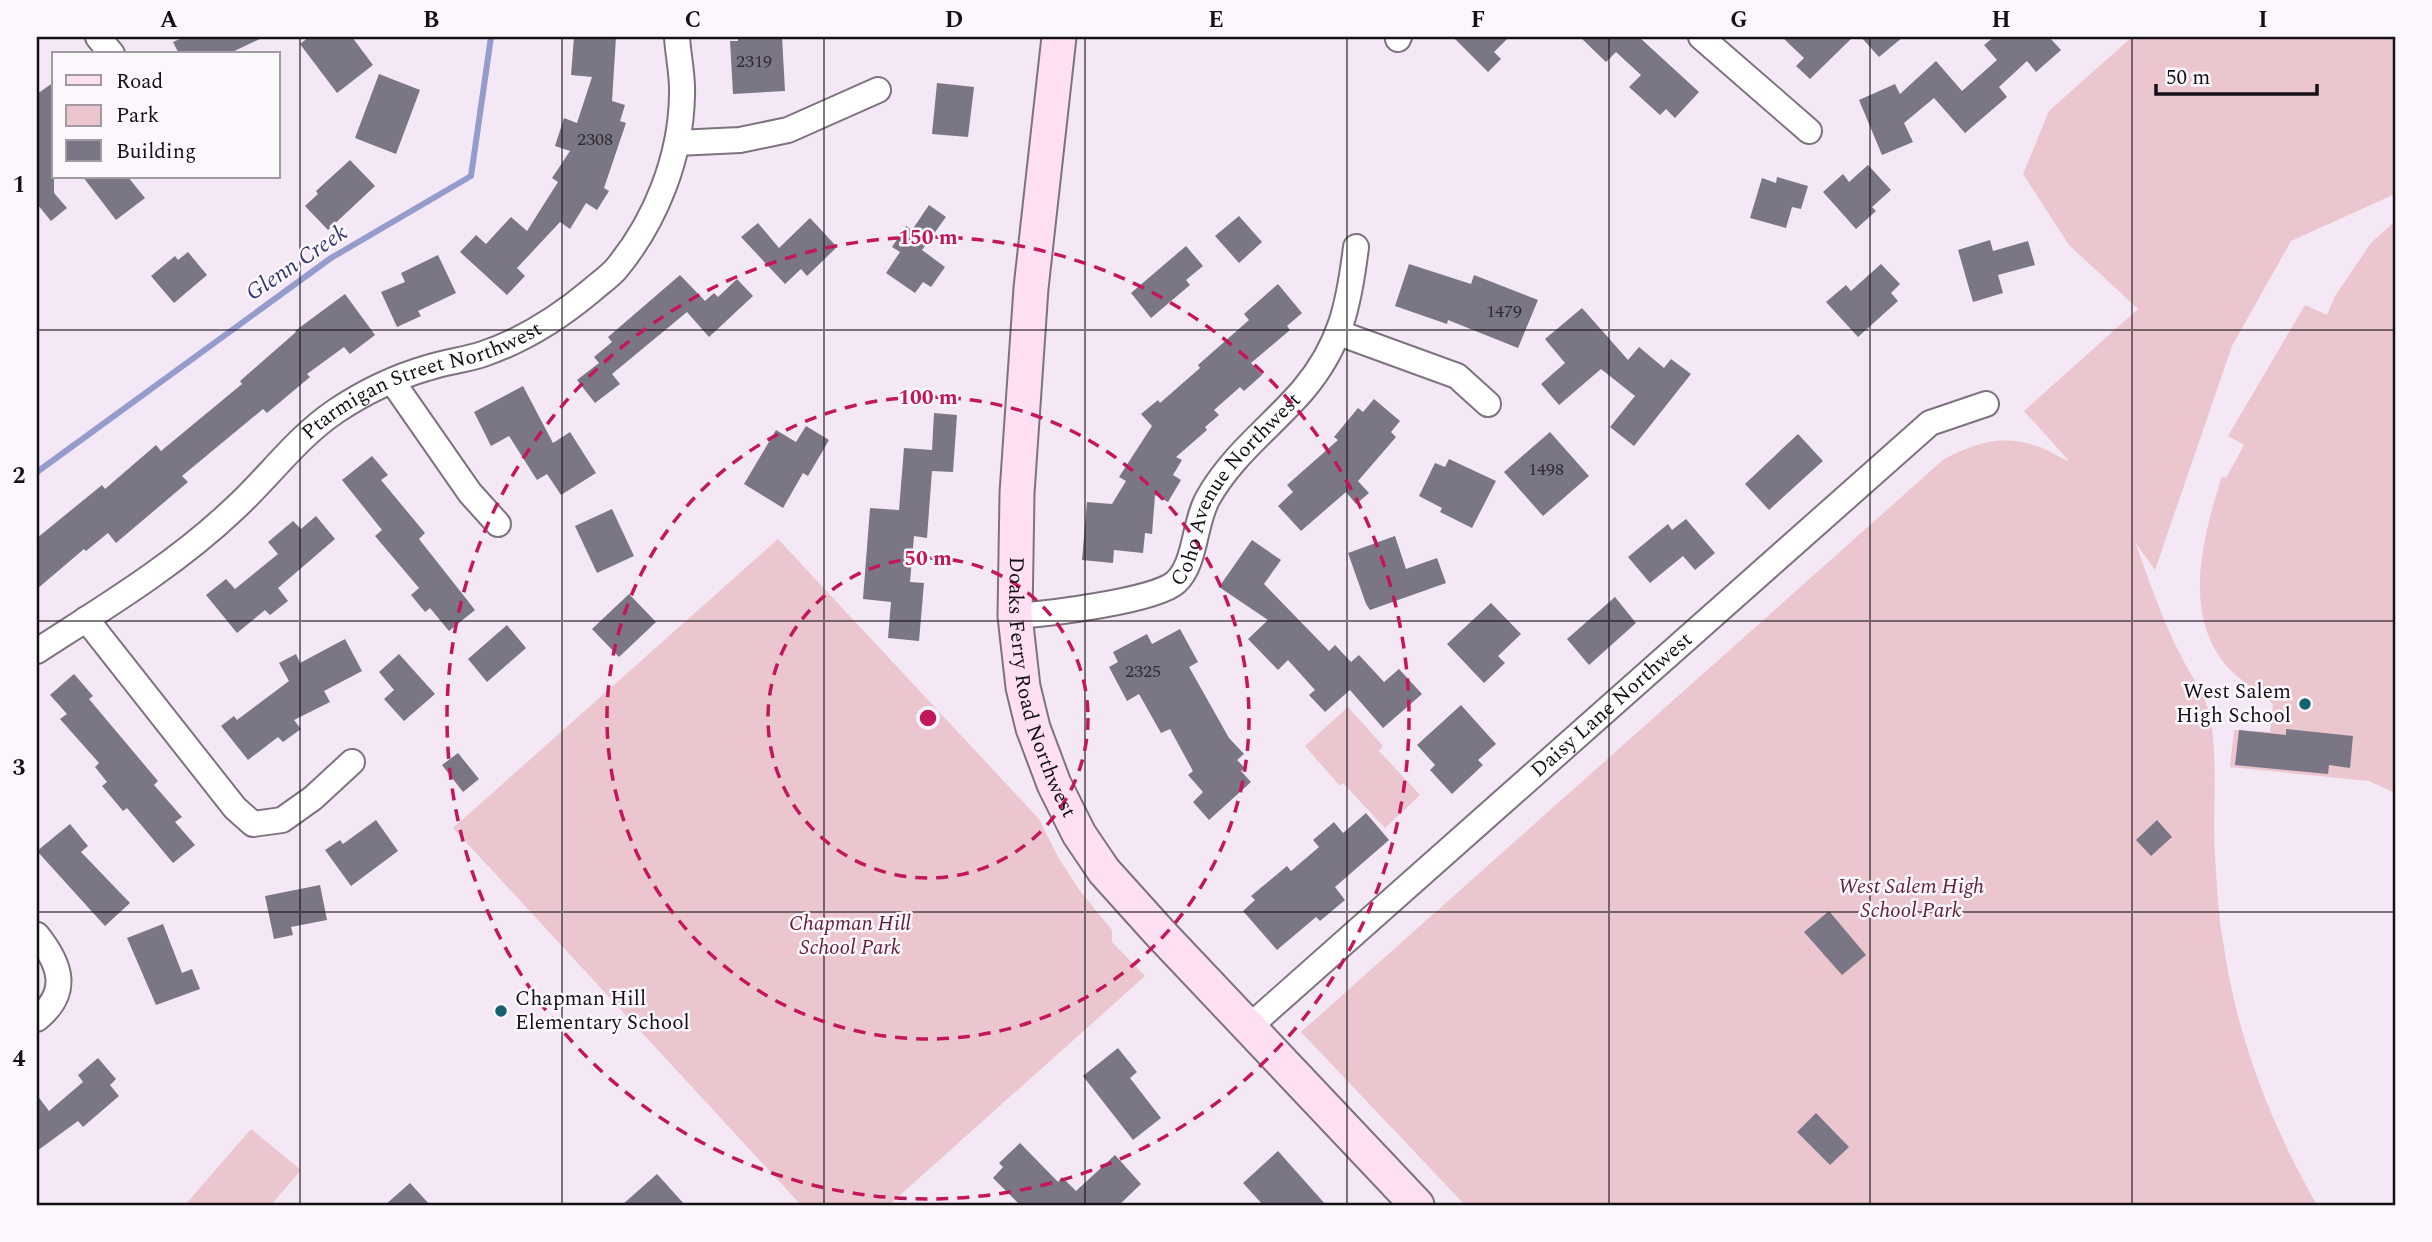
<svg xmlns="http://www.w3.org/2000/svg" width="2432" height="1242" font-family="Spectral,serif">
	<rect width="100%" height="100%" fill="#f4e7f6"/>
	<!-- green -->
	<g fill="#ecc6ce">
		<path d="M2132,37H2395V194L2291,241L2232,346L2155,570L2135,542C2149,580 2162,620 2181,656C2190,675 2204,691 2209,713C2219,756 2212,811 2215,856C2217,884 2218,913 2223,941C2236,1035 2270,1123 2317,1205H1465L1301,1032L1944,459C1978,442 2003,434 2040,447C2050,451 2060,458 2070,462L2024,411L2138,309L2069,245L2023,174L2049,111Z"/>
		<path d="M2395,221V793L2369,781L2230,767L2234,730L2270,732L2273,704C2258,691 2236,678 2224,663C2182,609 2204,534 2222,476L2226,478L2244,445L2228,436L2305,305L2327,315L2335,296L2371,243Z"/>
		<path d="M778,539L1039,819L1058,857L1080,891L1112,930V942L1145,976L889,1205H801L453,828Z"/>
		<path d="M1348,707L1383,746L1379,751L1420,795L1385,828L1343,783L1340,786L1305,746Z"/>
		<path d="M251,1129L301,1170L271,1205H185Z"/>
	</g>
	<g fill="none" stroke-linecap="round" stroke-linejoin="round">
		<!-- stream -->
		<path stroke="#959ccc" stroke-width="6" d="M37,472L331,258L471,176L491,37"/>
	</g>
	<!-- building -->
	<g fill="#7b7686">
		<path d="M184,37H264L228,54H179L173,42Z"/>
		<path d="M309,37H352L373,65L337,93L300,44Z"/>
		<path d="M574,37H616L612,101L625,105L620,121L626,123L604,188L609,191L597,210L586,203L570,229L560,222L517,268L525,276L507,295L460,252L476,235L486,244L511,217L527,231L558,182L552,178L570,151L555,146L564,118L577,123L592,77L571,75Z"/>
		<path d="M738,37H782L785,91L733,94L730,41H738Z"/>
		<path d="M1453,37H1509L1494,52L1501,59L1488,72Z"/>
		<path d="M1580,37H1639L1699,92L1675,118L1666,109L1660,115L1629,87L1641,75L1616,52L1606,62Z"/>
		<path d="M1782,37H1853L1810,79L1796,66L1804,58Z"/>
		<path d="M1861,37H1903L1879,57Z"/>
		<path d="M1994,37H2049L2061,50L2036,72L2027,61L1999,87L2007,97L1965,133L1934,98L1904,123L1913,142L1882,155L1859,100L1895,84L1900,94L1936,61L1962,91L1997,60L1984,45Z"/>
		<path d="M379,74L420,90L396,154L355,138Z"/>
		<path d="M54,82V193L67,208L51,221L37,204V94Z"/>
		<path d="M937,83L974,87L968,137L932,134Z"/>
		<path d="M350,160L375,186L328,230L305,206L318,194L316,191Z"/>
		<path d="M1868,165L1891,190L1872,207L1876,211L1856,229L1823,192L1843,174L1849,182Z"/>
		<path d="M83,177H128L145,198L116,220Z"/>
		<path d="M1777,177L1808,186L1801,209L1792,207L1786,228L1750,218L1762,178L1776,183Z"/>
		<path d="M929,205L946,217L922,250L945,267L931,287L923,282L915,293L886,273L900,252L892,247L906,226L912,230Z"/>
		<path d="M1239,216L1262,242L1239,263L1215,236Z"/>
		<path d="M810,218L837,247L807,276L801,269L785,284L741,237L758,223L779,248Z"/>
		<path d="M1990,240L1993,251L2028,241L2035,265L1998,275L2003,293L1973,302L1958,250Z"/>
		<path d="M1186,246L1203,266L1186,280L1190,285L1151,318L1131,293Z"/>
		<path d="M188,252L207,275L174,303L151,276L175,256L178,260Z"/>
		<path d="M438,255L456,293L418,311L421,316L397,327L381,292L405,282L401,273Z"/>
		<path d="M1409,264L1471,284L1474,275L1538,300L1518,348L1448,320L1447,324L1395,306Z"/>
		<path d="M1881,264L1900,284L1891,293L1898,301L1858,337L1826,302L1846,285L1851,291Z"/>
		<path d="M680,275L705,301L714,293L718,297L737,279L753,296L709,337L687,312L612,374L620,384L595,403L577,380L599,363L594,357L612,342L608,337Z"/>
		<path d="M1278,284L1302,313L1287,326L1290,330L1251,363L1262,375L1244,391L1240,387L1214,410L1219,415L1205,427L1207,430L1176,457L1182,460L1173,475L1181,480L1168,502L1155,495L1152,534L1145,533L1143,553L1114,550L1113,563L1082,560L1087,502L1112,504L1126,481L1119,477L1152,426L1141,414L1158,400L1160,403L1200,368L1198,365L1249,320L1244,314Z"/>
		<path d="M345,294L375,335L350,354L344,347L307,374L310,377L267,413L263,409L182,476L188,482L116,543L108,533L86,551L84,549L37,589V538L102,485L105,489L156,445L161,451L242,384L240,381L296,332L295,331Z"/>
		<path d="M1582,308L1628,360L1639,347L1664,368L1671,359L1691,374L1634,446L1610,427L1635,396L1601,369L1559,405L1541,384L1565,363L1545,339Z"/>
		<path d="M523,386L553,443L570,432L596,473L561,495L547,474L537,480L509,436L491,446L474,412Z"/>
		<path d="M1374,399L1400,421L1391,432L1396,437L1358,481L1369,493L1356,504L1346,492L1301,531L1278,506L1293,492L1287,485L1338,440L1334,437L1358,408L1363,412Z"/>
		<path d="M934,413L957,415L953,472L932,471L927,538L914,536L910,582L924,583L919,641L888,638L891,602L863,599L870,508L899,510L904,448L932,450Z"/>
		<path d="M806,426L829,440L808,476L803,473L783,508L744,484L776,430L796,442Z"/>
		<path d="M1550,432L1589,476L1543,516L1504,472Z"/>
		<path d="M1798,434L1823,461L1769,510L1745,484Z"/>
		<path d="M372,456L388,475L381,480L425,533L419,539L475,610L449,631L430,608L425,612L411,595L419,588L375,536L382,530L342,480Z"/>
		<path d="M1449,459L1496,481L1472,528L1440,512L1442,508L1419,496L1435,463L1445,467Z"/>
		<path d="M612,509L634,556L597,573L575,526Z"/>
		<path d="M316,516L335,539L278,588L288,601L270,615L265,610L237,633L206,595L226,579L235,589L278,554L268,542L293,521L301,529Z"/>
		<path d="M1686,519L1715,553L1695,570L1683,556L1650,583L1628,557L1668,524L1672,530Z"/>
		<path d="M1395,536L1406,569L1437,558L1446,583L1370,610L1366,604L1348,553Z"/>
		<path d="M1252,540L1281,560L1264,584L1329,651L1335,645L1351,662L1359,655L1384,682L1399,669L1422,694L1383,728L1350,690L1325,712L1309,695L1315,690L1288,660L1278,670L1248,639L1268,620L1219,587Z"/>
		<path d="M629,594L656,622L619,657L592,629Z"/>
		<path d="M1615,597L1636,623L1589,665L1567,639Z"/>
		<path d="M1491,603L1521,634L1498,656L1505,663L1484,683L1447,644Z"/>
		<path d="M507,625L526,648L487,682L468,659Z"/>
		<path d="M1180,629L1198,662L1189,667L1229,738L1244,754L1237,760L1245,768L1241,771L1251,782L1209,820L1193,802L1203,792L1188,775L1193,771L1170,729L1161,733L1139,694L1127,701L1109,667L1118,662L1113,652L1147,634L1152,644Z"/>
		<path d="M345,639L362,671L324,691L330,702L294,720L301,729L283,742L278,737L248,760L221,726L234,716L237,720L289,681L279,663L296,654L300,663Z"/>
		<path d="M399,654L435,694L404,721L384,699L394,690L379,672Z"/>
		<path d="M74,674L93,696L89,699L158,781L154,785L182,817L175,822L195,845L173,863L127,808L123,811L102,786L107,782L95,767L99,763L60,719L67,714L50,695Z"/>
		<path d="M1461,705L1496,744L1478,760L1483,765L1452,794L1430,770L1435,765L1417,745Z"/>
		<path d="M2286,729L2353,736L2350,768L2329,765L2328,774L2235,765L2239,730L2286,735Z"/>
		<path d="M458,753L479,779L463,792L442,765Z"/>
		<path d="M1366,813L1389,840L1335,887L1345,900L1320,921L1316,917L1277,950L1243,911L1255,900L1251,896L1287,866L1291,871L1319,847L1313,840L1334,822L1343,833Z"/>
		<path d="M376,820L398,851L351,886L325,850L340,840L343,844Z"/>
		<path d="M2157,820L2172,837L2151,856L2136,840Z"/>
		<path d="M70,824L88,846L81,852L130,903L105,926L37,851Z"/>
		<path d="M320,885L327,920L291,927L293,935L274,939L265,896Z"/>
		<path d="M1829,911L1866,955L1842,975L1804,932Z"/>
		<path d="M163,924L182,973L192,969L200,989L156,1005L127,938Z"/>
		<path d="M1118,1048L1137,1072L1130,1078L1161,1118L1133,1140L1083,1076Z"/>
		<path d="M98,1058L116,1079L110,1085L119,1096L83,1127L78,1121L37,1151V1095L49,1111L83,1082L78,1075Z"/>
		<path d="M1816,1113L1849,1147L1830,1165L1797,1132Z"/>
		<path d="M1020,1143L1058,1182L1062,1177L1076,1191L1115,1155L1141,1184L1119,1205H1020L993,1178L1003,1167L999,1163Z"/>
		<path d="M1278,1151L1326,1205H1263L1243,1183Z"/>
		<path d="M657,1174L685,1205H622Z"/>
		<path d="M410,1183L430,1205H385Z"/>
	</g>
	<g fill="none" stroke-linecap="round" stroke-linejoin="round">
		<!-- street casing -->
		<g stroke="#7e7280" stroke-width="28">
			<g id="street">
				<path d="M98,37L112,54"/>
				<path d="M1701,37L1809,131"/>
				<path d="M1398,39L1399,37"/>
				<path d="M677,143L740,140L788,130L878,90"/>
				<path d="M1339,333L1457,376L1488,404"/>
				<path d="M392,381L470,493L498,524"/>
				<path id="s1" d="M1015,616C1046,614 1156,601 1176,582C1196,564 1194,522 1208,498C1232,455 1272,426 1303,390C1341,345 1349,304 1356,247"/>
				<path d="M86,619L235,808L253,824L282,820L313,798L352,762"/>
				<path id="s2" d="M37,651C105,607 175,565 234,509C269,477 296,438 336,411C363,393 396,377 427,368C445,362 465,360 483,354C524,340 560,317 592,290C600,283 609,277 616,269C656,221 681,157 682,95C683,75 678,56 677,37"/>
				<path d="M37,935C61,965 70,992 37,1019"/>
				<path id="s3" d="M1249,1027L1930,423L1986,404"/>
			</g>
		</g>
		<!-- secondary casing -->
		<g stroke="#7e7280" stroke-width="37">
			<g id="secondary">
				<path id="s4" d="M1059,37L1031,288L1017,493L1015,616L1023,687L1033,728L1054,784L1079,834L1104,871L1159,932L1417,1205"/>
			</g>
		</g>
		<!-- street -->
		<use href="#street" stroke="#fff" stroke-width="24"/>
		<!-- secondary -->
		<use href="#secondary" stroke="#fee0f2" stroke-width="33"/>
	</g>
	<!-- grid -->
	<path fill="none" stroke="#151016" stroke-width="2" stroke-opacity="0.55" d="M300,37V1205M562,37V1205M824,37V1205M1085,37V1205M1347,37V1205M1609,37V1205M1870,37V1205M2132,37V1205M37,330H2395M37,621H2395M37,912H2395"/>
	<!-- distance rings -->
	<g fill="none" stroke="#c2185b" stroke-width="3.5" stroke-dasharray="12 9">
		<circle cx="928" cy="718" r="160"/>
		<circle cx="928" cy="718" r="321"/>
		<circle cx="928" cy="718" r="481"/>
	</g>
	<!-- markers -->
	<g fill="#17616f" stroke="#fcf7fd" stroke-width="2.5">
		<circle cx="2305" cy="704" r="7"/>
		<circle cx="501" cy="1011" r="7"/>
	</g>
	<g text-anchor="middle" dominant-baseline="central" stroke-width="5" stroke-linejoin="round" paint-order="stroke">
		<!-- number labels -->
		<g font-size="18" fill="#2e2a32">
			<text x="754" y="61">2319</text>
			<text x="595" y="139">2308</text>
			<text x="1504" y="311">1479</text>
			<text x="1546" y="469">1498</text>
			<text x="1143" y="671">2325</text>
		</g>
		<!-- street labels -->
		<g font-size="21" fill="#151016" stroke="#fcf7fd">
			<text stroke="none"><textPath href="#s2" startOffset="476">Ptarmigan Street Northwest</textPath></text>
			<text stroke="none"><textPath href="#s1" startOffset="278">Coho Avenue Northwest</textPath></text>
			<text stroke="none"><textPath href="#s4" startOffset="656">Doaks Ferry Road Northwest</textPath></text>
			<text stroke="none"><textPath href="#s3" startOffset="485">Daisy Lane Northwest</textPath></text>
		</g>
		<!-- poi labels -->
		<g font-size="21" fill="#151016" stroke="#fcf7fd" text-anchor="end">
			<text x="2291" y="692">West Salem<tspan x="2291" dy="24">High School</tspan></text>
			<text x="515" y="999" text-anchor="start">Chapman Hill<tspan x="515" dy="24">Elementary School</tspan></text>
		</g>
		<!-- park labels -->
		<g font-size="21" font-style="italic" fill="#642035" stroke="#fcf7fd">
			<text x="1911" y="887">West Salem High<tspan x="1911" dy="24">School Park</tspan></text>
			<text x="850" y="924">Chapman Hill<tspan x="850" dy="24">School Park</tspan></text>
		</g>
		<!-- water labels -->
		<g font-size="23" font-style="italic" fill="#323570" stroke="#fcf7fd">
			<text transform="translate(297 263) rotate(-34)">Glenn Creek</text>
		</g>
	</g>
	<circle cx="928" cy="718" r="10" fill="#c2185b" stroke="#fcf7fd" stroke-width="3.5"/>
	<g font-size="21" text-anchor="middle" font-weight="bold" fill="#c2185b" stroke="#fcf7fd" stroke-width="5" stroke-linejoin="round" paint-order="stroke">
		<text x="928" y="244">150 m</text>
		<text x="928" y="404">100 m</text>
		<text x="928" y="565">50 m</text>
	</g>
	<!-- border -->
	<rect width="2432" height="1242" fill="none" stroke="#fcf7fd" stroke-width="77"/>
	<!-- legend -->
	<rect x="52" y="52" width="228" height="126" fill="#fcf7fd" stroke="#a09ba1" stroke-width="2"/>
	<rect x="66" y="75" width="35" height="10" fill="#fee0f2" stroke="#a09ba1" stroke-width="2"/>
	<text x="116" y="88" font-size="21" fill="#151016">Road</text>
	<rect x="66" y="105" width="35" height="21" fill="#ecc6ce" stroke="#a09ba1" stroke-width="2"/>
	<text x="116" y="122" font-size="21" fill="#151016">Park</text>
	<rect x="66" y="140" width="35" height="21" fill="#7b7686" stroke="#a09ba1" stroke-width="2"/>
	<text x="116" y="158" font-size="21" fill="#151016">Building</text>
	<!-- scale -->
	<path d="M2156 84v10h161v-10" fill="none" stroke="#151016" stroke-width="3.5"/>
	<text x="2166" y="84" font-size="21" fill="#151016" stroke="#fcf7fd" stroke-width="5" paint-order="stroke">50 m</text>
	<rect x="38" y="38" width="2356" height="1166" fill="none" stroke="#151016" stroke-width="2.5"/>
	<g font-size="23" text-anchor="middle" font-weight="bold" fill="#151016">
		<text x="169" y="27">A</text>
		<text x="431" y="27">B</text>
		<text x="693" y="27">C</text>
		<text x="954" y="27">D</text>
		<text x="1216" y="27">E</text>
		<text x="1478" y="27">F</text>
		<text x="1739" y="27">G</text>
		<text x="2001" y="27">H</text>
		<text x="2263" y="27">I</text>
		<text x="19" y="192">1</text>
		<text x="19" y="483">2</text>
		<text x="19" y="775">3</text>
		<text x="19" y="1066">4</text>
	</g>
</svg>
